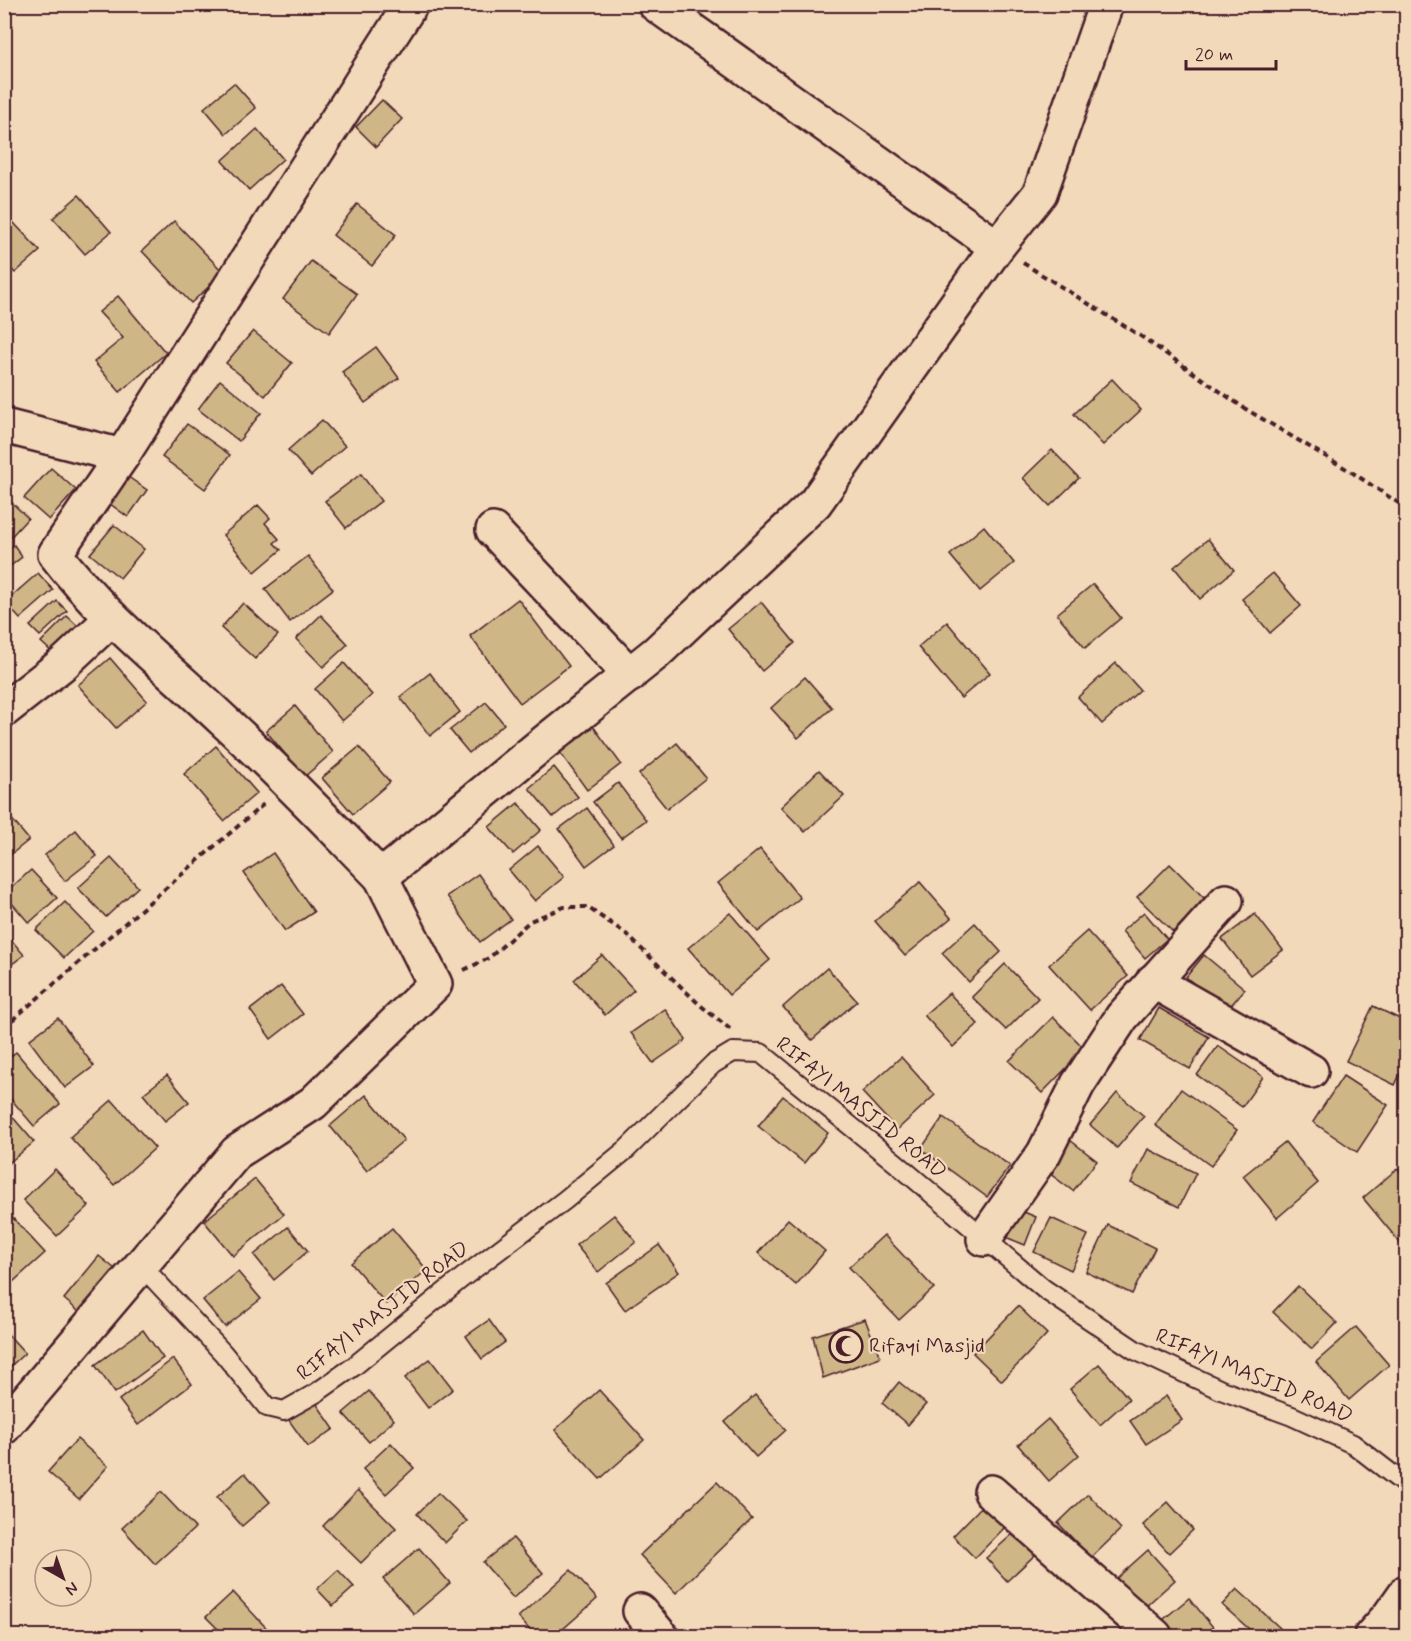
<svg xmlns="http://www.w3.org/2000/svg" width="1411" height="1641" font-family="Mynerve,sans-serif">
	<rect width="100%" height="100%" fill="#f1d9b9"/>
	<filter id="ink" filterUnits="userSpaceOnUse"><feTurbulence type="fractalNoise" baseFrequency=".0167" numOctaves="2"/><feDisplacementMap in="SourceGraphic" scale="12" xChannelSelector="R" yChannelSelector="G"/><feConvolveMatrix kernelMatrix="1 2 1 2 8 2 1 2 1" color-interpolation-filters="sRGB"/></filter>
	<g filter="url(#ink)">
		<!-- building -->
		<g fill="#cfb686" stroke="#4a1f2b" stroke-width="1.5">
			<path d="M234,83L256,108L226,134L204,108Z"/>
			<path d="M382,100L402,119L376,147L356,127Z"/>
			<path d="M257,129L283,159L249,190L222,161Z"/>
			<path d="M79,195L111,232L85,254L53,218Z"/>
			<path d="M357,204L396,235L372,266L333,235Z"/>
			<path d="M174,221L224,273L191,303L142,251Z"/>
			<path d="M13,222L40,251L15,273L4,261V229Z"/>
			<path d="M311,261L357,294L329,333L283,299Z"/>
			<path d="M118,296L166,353L120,392L94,362L123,338L99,312Z"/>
			<path d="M253,331L292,363L265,396L226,363Z"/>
			<path d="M376,347L399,378L365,403L342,372Z"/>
			<path d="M1112,379L1141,410L1103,445L1074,414Z"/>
			<path d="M220,380L261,413L239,441L198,409Z"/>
			<path d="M322,420L345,446L311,476L288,450Z"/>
			<path d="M187,424L230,455L205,489L162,457Z"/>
			<path d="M1052,450L1079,478L1050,506L1023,478Z"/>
			<path d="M51,468L76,490L49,520L24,498Z"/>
			<path d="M121,472L147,490L128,517L102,498Z"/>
			<path d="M361,474L381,501L346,528L325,501Z"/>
			<path d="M10,501L28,518L7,541L4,538V507Z"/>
			<path d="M258,505L270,518L265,523L279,539L274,543L281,550L255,572L223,535Z"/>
			<path d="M114,525L144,549L120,578L90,554Z"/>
			<path d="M984,526L1014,563L980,591L950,555Z"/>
			<path d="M1208,539L1234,570L1200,599L1174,567Z"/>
			<path d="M14,545L22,557L5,570L4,552Z"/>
			<path d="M308,556L333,589L290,622L265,589Z"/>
			<path d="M38,573L53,590L20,619L5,602Z"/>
			<path d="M1273,573L1301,606L1270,633L1242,599Z"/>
			<path d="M1093,584L1121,618L1085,648L1057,614Z"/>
			<path d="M518,599L569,666L520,703L470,636Z"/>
			<path d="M57,601L67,611L40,636L30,626Z"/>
			<path d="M761,602L795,643L762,671L728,629Z"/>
			<path d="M243,603L278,635L255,659L221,628Z"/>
			<path d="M321,615L348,644L323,667L296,639Z"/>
			<path d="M67,616L82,630L56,656L41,642Z"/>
			<path d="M947,622L990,673L961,698L918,647Z"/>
			<path d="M110,658L147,701L116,728L78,685Z"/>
			<path d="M344,663L372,695L342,721L315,689Z"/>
			<path d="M1116,663L1140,690L1102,724L1078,697Z"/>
			<path d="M430,673L460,712L430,736L400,697Z"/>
			<path d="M805,677L832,708L798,738L771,708Z"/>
			<path d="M486,702L504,724L469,753L450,730Z"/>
			<path d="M295,706L333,752L304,777L266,731Z"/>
			<path d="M590,722L621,764L587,790L556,747Z"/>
			<path d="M677,743L706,778L667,809L639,774Z"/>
			<path d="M216,746L257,793L224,821L184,774Z"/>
			<path d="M359,747L390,782L353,814L322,778Z"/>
			<path d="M554,767L578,797L553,817L529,788Z"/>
			<path d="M819,770L844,796L805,832L781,807Z"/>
			<path d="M618,783L646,820L621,838L593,802Z"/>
			<path d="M518,803L541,830L513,854L489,827Z"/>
			<path d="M587,808L614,845L586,866L559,829Z"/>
			<path d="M4,810L29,840L4,860Z"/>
			<path d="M76,830L97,856L65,881L45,855Z"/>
			<path d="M538,846L564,877L535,901L509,870Z"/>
			<path d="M760,849L800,898L758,932L718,883Z"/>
			<path d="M273,853L314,912L285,931L244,873Z"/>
			<path d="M111,858L138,887L106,917L78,888Z"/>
			<path d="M1170,864L1206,900L1173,932L1137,897Z"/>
			<path d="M31,870L57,898L29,923L4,894Z"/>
			<path d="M478,874L511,919L480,942L447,896Z"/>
			<path d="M920,882L951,918L905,956L875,921Z"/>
			<path d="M65,902L93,931L64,958L36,930Z"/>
			<path d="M1144,912L1167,939L1145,958L1122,931Z"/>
			<path d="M730,913L770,960L729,995L688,948Z"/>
			<path d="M1255,914L1283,950L1250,975L1222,939Z"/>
			<path d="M975,923L1001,952L969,982L942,953Z"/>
			<path d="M4,931L24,955L4,970Z"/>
			<path d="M1087,931L1128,976L1090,1010L1049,965Z"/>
			<path d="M602,955L634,990L605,1015L574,980Z"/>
			<path d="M1204,955L1245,989L1226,1011L1186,977Z"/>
			<path d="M1005,964L1038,998L1006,1030L972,997Z"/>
			<path d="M827,968L857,1001L812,1040L783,1007Z"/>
			<path d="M281,986L303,1014L271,1039L250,1010Z"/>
			<path d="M949,993L978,1024L953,1047L924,1015Z"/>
			<path d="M1373,1006L1406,1022V1062L1395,1085L1346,1061Z"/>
			<path d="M1159,1008L1209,1037L1190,1069L1140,1040Z"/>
			<path d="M665,1009L686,1040L653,1063L631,1033Z"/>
			<path d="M1053,1017L1085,1049L1042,1093L1009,1061Z"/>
			<path d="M58,1018L94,1066L65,1088L29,1040Z"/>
			<path d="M1218,1046L1263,1077L1242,1107L1197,1075Z"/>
			<path d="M16,1052L60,1104L34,1126L4,1091V1062Z"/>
			<path d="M901,1057L935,1095L897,1130L862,1092Z"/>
			<path d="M167,1075L189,1102L165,1121L143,1094Z"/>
			<path d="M1343,1076L1388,1105L1357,1152L1313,1122Z"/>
			<path d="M1181,1089L1237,1130L1211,1166L1155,1125Z"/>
			<path d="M1117,1093L1144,1116L1117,1148L1090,1125Z"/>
			<path d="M366,1095L404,1140L367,1171L330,1126Z"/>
			<path d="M783,1096L828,1133L804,1163L758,1126Z"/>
			<path d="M112,1100L155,1148L114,1185L70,1137Z"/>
			<path d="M4,1107L34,1142L4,1167Z"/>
			<path d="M943,1117L1010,1166L987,1197L921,1149Z"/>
			<path d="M1070,1140L1097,1161L1073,1191L1045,1170Z"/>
			<path d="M1285,1142L1318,1183L1277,1218L1243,1176Z"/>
			<path d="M1148,1149L1196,1173L1179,1207L1131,1183Z"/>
			<path d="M1398,1168L1406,1179V1240L1401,1244L1363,1198Z"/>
			<path d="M55,1169L89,1206L57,1236L23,1200Z"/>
			<path d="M255,1179L284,1214L233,1256L204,1221Z"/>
			<path d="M1019,1210L1036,1217L1025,1245L1008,1238Z"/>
			<path d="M614,1215L636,1242L598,1272L576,1245Z"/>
			<path d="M11,1216L45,1253L4,1290V1222Z"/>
			<path d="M1051,1218L1088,1235L1071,1270L1034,1252Z"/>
			<path d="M788,1219L825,1251L796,1285L758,1253Z"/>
			<path d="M1108,1225L1155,1248L1132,1294L1086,1272Z"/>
			<path d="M288,1227L308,1251L274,1280L254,1255Z"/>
			<path d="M392,1228L427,1270L386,1304L351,1263Z"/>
			<path d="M884,1235L934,1288L899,1320L849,1267Z"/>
			<path d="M659,1245L679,1272L625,1310L606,1283Z"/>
			<path d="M99,1256L120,1273L84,1316L64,1299Z"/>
			<path d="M238,1272L261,1299L225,1327L203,1300Z"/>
			<path d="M1298,1286L1337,1323L1312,1349L1273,1312Z"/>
			<path d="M1018,1306L1047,1334L1002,1381L973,1353Z"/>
			<path d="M865,1319L880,1357L823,1378L813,1336Z"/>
			<path d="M489,1320L505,1342L482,1359L466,1336Z"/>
			<path d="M1356,1327L1389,1365L1349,1400L1316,1362Z"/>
			<path d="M4,1330L25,1353L4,1372Z"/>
			<path d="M143,1330L163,1358L115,1393L95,1365Z"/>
			<path d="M173,1359L192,1384L138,1425L119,1400Z"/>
			<path d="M430,1359L453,1389L428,1408L405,1378Z"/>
			<path d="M1099,1364L1129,1399L1100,1425L1070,1389Z"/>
			<path d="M899,1382L926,1404L908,1425L882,1403Z"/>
			<path d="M599,1390L644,1440L600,1479L555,1430Z"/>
			<path d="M369,1391L394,1420L369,1442L343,1413Z"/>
			<path d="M755,1395L786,1430L756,1457L725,1422Z"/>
			<path d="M1166,1396L1182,1420L1146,1444L1130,1421Z"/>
			<path d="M314,1400L334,1429L308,1447L288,1419Z"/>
			<path d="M1048,1419L1079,1455L1049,1481L1018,1445Z"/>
			<path d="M77,1439L108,1466L79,1499L48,1472Z"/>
			<path d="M391,1443L414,1468L386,1494L363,1469Z"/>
			<path d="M245,1473L270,1502L242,1526L217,1497Z"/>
			<path d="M717,1482L752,1519L676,1593L640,1555Z"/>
			<path d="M358,1490L396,1528L361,1563L323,1526Z"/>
			<path d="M161,1492L195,1528L155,1564L122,1528Z"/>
			<path d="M438,1493L467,1521L445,1543L417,1514Z"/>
			<path d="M1088,1494L1121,1529L1091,1558L1058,1523Z"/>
			<path d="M1168,1502L1193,1530L1169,1553L1143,1525Z"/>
			<path d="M983,1505L1005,1527L975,1558L953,1536Z"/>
			<path d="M1016,1531L1037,1553L1007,1581L986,1558Z"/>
			<path d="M513,1538L543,1573L513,1598L483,1562Z"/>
			<path d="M419,1548L450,1583L414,1614L383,1579Z"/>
			<path d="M1148,1550L1175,1580L1137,1614L1110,1584Z"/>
			<path d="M338,1570L354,1587L333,1606L317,1589Z"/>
			<path d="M571,1570L597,1599L555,1636H535L518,1617Z"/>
			<path d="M1237,1589L1280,1628L1273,1636H1257L1222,1605Z"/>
			<path d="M233,1592L273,1635L271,1636H225L206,1617Z"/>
			<path d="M1189,1598L1213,1627L1201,1636H1170L1159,1623Z"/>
		</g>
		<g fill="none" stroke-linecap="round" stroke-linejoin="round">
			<!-- service casing -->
			<g stroke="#4a1f2b" stroke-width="22">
				<path id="service" d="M141,1265L223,1353L267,1407L284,1411L316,1393L353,1367L462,1278L565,1200L627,1149L713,1064L733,1052L761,1053L896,1163L1044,1289L1135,1350L1221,1390L1292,1416L1353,1444L1406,1485"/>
			</g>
			<!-- minor casing -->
			<g stroke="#4a1f2b" stroke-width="38">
				<g id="minor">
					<path d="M655,4L997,247"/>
					<path d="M4,426L122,456L411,4"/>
					<path d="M122,456L55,554C103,617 166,666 223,720C278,770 329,824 381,877"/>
					<path d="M493,530L630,675"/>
					<path d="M4,710L64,663L112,618"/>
					<path d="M1153,981L1311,1071"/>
					<path d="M984,1239L1044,1153L1078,1084L1122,1017L1226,901"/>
					<path d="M4,1427L237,1152L313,1103L435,984L381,877L536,749L656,653L815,503L997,247L1040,193L1106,4"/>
					<path d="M991,1492L1155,1636"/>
					<path d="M640,1611L661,1636"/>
					<path d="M1371,1636L1389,1616L1406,1592"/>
				</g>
			</g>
			<!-- path -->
			<g stroke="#4a1f2b" stroke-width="4" stroke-dasharray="6 4.5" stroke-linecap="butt">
				<path d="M1023,263L1142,337L1244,408L1350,471L1406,508"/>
				<path d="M464,970L489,958L530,921L564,907H587L625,933L700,1005L730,1029"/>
				<path d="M4,1027L265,803"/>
			</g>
			<!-- service -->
			<use href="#service" stroke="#f1d9b9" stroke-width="18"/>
			<!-- minor -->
			<use href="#minor" stroke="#f1d9b9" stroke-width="33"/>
		</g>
	</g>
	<!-- icons -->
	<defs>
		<g id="mosque-ring" transform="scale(1.725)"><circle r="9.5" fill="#f1d9b9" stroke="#4a1f2b" stroke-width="1.5"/><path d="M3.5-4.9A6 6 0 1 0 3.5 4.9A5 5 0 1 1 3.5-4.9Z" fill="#4a1f2b"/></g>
	</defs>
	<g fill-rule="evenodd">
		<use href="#mosque-ring" x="846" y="1346"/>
	</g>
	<g text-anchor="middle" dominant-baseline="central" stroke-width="4.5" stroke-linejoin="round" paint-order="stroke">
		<!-- street labels -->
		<g font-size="21" fill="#4a1f2b" stroke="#f1d9b9">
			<text transform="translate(861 1108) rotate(39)">RIFAYI MASJID ROAD</text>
			<text transform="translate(383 1311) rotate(-38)">RIFAYI MASJID ROAD</text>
			<text transform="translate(1254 1376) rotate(23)">RIFAYI MASJID ROAD</text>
		</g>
		<!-- poi labels -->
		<g font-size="21" fill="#4a1f2b" stroke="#f1d9b9" text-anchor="start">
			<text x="869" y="1346">Rifayi Masjid</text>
		</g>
	</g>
	<!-- margin -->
	<rect width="1411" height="1641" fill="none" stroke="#f1d9b9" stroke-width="24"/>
	<rect x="12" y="12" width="1387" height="1617" fill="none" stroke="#4a1f2b" stroke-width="2" filter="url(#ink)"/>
	<!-- north arrow -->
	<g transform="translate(63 1578) rotate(140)"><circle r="28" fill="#f1d9b9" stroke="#ae8f80" stroke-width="1.5"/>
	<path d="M0-4.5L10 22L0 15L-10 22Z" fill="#4a1f2b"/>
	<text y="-9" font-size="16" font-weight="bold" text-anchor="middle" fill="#4a1f2b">N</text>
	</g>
	<!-- scale -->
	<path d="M1186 60v9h90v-9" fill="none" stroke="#4a1f2b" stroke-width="3"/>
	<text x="1195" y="60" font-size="18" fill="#4a1f2b" stroke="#f1d9b9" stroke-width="4.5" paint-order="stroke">20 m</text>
</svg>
